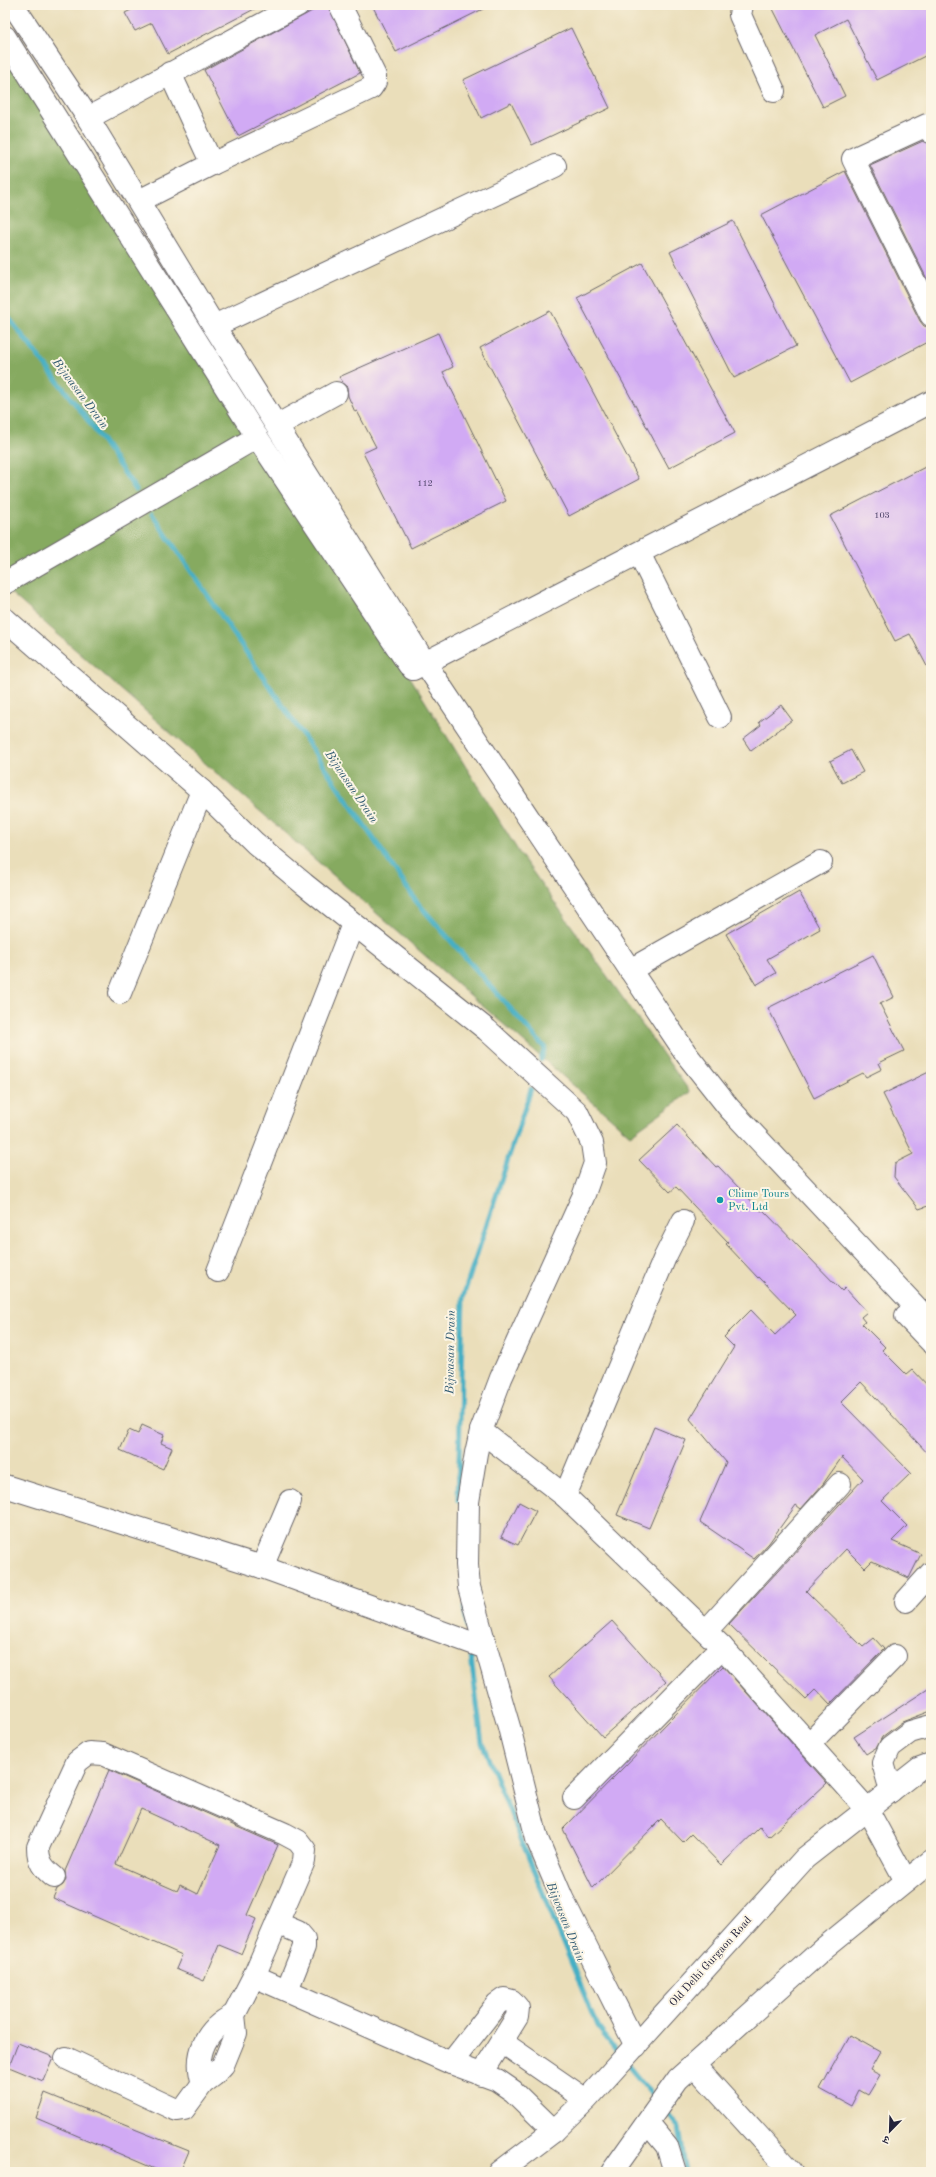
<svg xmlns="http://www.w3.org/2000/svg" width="936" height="2177" font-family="'Old Standard TT','Noto Serif Devanagari',serif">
	<rect width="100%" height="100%" fill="#fcf5e5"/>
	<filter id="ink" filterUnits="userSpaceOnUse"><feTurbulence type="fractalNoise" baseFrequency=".025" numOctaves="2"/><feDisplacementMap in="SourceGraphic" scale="8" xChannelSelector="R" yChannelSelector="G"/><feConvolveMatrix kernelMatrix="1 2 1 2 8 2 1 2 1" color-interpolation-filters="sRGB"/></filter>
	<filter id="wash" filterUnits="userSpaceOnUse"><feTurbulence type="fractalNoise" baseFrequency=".012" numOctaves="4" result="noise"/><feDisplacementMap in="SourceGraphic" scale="16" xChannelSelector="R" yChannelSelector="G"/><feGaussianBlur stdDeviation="0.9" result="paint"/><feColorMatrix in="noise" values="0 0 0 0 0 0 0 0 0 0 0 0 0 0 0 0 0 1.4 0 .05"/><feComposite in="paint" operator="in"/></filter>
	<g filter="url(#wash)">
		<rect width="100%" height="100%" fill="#eadeba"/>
		<!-- forest -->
		<path fill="#86aa60" stroke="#54664e" d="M5,25L520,854L690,1092L630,1135L5,588Z"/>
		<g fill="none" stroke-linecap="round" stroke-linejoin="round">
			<!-- stream -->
			<g stroke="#45afc4" stroke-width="5">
				<path d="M5,313L90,423L136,490"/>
				<path d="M152,514L416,901L545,1048L541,1060"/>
				<path d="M458,1501L463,1297L531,1089"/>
				<path d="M464,1608L467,1627"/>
				<path d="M471,1657L482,1743L597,2026L620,2055"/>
				<path d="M626,2063L656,2100"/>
				<path d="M664,2110L679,2128L686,2172"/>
			</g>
		</g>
		<g id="blocks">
			<!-- building -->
			<g fill="#d1aaf4" fill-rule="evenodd">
				<path d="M141,5H262L168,54L152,23L135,31L125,13Z"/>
				<path d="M323,5H328L360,73L238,136L204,70Z"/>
				<path d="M372,5H491L396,52Z"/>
				<path d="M781,5H931V53L877,80L846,19L815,35L845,96L823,107L773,9Z"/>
				<path d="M571,28L610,108L532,145L511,103L481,118L463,80Z"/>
				<path d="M923,141L931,144V287L870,165Z"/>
				<path d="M845,171L920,321L924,326L931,327V340L850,383L761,215Z"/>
				<path d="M733,221L796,346L734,378L670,252Z"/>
				<path d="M642,263L735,433L669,468L577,298Z"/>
				<path d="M550,311L639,479L569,516L480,348Z"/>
				<path d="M438,333L453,367L443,372L506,501L411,548L363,453L376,447L357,411L355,412L348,396L347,387L339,377Z"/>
				<path d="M931,464V674L910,634L895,641L830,516Z"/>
				<path d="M781,705L792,720L751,751L743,739L761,725L759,722Z"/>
				<path d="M851,750L863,772L842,783L830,761Z"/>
				<path d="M799,892L820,929L767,959L776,973L756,985L726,934Z"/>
				<path d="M873,955L894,997L880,1004L904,1051L879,1063L882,1069L866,1077L863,1073L814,1098L768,1008Z"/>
				<path d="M931,1071V1205L919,1209L894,1177L895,1163L913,1154L883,1094Z"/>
				<path d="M677,1125L716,1167L718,1166L761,1211L763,1210L842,1291L845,1288L867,1312L861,1317L865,1322L862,1324L885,1347L882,1350L906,1374L912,1369L931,1389V1457L861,1382L841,1402L911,1473L882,1501L907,1526L892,1541L921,1554L909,1578L872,1561L865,1568L846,1549L806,1591L863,1647L874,1638L884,1649L830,1704L816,1689L806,1699L729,1624L863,1479L842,1457L823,1484L801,1509L796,1505L769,1543L754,1559L700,1522L726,1462L690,1419L734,1347L724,1337L751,1310L775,1335L796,1315L759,1277L758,1278L726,1244L728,1242L676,1187L670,1192L639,1160Z"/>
				<path d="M142,1425L164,1435L161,1443L172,1448L163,1469L120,1450L129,1430L138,1434Z"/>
				<path d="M654,1427L686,1440L649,1528L617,1515Z"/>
				<path d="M519,1502L536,1511L518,1545L501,1537Z"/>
				<path d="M612,1621L666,1681L603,1737L549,1677Z"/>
				<path d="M723,1666L827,1783L769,1837L760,1827L721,1865L691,1834L683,1842L661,1819L593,1888L563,1829Z"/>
				<path d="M931,1687V1711L902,1722L882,1737L877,1747L866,1754L854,1737Z"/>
				<path d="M109,1770L278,1845L247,1915L256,1919L241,1954L219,1945L204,1981L176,1969L182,1955L53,1898L57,1889L63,1885L66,1880L65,1871ZM141,1809L220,1845L198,1894L180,1885L177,1891L116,1864Z"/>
				<path d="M850,2035L880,2052L870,2070L880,2075L868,2095L859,2090L851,2106L820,2089Z"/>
				<path d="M18,2043L53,2057L43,2081L9,2067Z"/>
				<path d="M45,2093L189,2151L180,2172H162L36,2118Z"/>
			</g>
		</g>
	</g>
	<g filter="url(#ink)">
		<use href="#blocks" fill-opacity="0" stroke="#686467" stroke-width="1"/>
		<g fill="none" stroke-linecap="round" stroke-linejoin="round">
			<!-- minor casing -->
			<g stroke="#686467" stroke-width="24">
				<g id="minor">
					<path d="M13,5L88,118L214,326L425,663L687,1055L729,1108L931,1323"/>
					<path d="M742,5L740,15L774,91"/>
					<path d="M5,37L257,437L409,665"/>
					<path d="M170,73L212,164"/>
					<path d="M88,118L298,5"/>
					<path d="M931,132L927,125L853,159L931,315"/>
					<path d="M139,201L212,164L371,88L375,82V76L340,5"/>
					<path d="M214,326L555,166"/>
					<path d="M278,425L336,393"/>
					<path d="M639,553L720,717"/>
					<path d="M5,583L257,437"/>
					<path d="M5,619L202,791L255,843L304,884L487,1030L577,1112L592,1143L595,1163L583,1197L501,1378L481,1431L476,1453L468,1502L467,1565L469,1587L486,1648"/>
					<path d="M413,669L931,402"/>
					<path d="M630,970L821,862"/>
					<path d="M120,993L202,791"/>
					<path d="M218,1271L353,924"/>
					<path d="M906,1316L931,1342"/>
					<path d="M481,1431L565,1496L722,1647L867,1809L906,1881"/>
					<path d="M5,1486L262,1567L486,1648L509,1727L537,1839L562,1898L636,2046"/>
					<path d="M565,1496L665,1257L683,1221"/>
					<path d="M262,1567L290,1501"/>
					<path d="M906,1601L931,1573"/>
					<path d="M706,1631L840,1484"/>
					<path d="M809,1744L895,1656"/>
					<path d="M891,1791L883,1763L890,1747L910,1732L931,1726"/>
					<path d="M574,1798L722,1647"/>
					<path d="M54,1877C43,1868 38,1862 38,1847L77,1762L89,1753L103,1754L285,1834L298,1841L305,1850L304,1861L254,1976"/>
					<path d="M277,1923L298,1932L304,1939V1947L287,1990"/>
					<path d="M502,2042L586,2100"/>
					<path d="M66,2058L172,2108L178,2110L184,2109L203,2083L214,2075L223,2065L236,2033L234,2015L254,1976L451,2063L497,2080L513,2091L554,2131"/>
					<path d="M451,2063L497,2004L504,1999L512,2001L518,2008L517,2017L481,2075"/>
					<path d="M694,2065L791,2172"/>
					<path d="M203,2083C193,2054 207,2028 234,2015"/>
					<path d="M648,2123L667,2146L675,2172"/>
				</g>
			</g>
			<!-- major casing -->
			<g stroke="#686467" stroke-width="24">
				<g id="major">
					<path d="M500,2172L554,2131L588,2098L805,1858L920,1768L931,1764"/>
					<path d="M612,2172L678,2079L824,1948L931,1861"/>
				</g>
			</g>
			<!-- minor -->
			<use href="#minor" stroke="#fff" stroke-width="22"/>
			<!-- major -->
			<use href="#major" stroke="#fff" stroke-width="22"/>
		</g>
	</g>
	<!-- markers -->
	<circle fill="#0f9aa8" stroke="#fcf5e5" stroke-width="1.5" cx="720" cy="1200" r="4"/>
	<g text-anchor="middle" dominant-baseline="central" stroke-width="4" stroke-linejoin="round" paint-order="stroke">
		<!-- number labels -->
		<g font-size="9" fill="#4e4469">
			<text x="425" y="483">112</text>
			<text x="882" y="515">103</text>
		</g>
		<!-- culture labels -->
		<g font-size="11" fill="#0d838f" stroke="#fcf5e5" text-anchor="start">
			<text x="728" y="1194">Chime Tours<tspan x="728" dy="13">Pvt. Ltd</tspan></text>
		</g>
		<!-- street labels -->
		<g font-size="11" fill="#22223b" stroke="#fcf5e5">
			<text transform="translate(711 1962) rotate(-48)">Old Delhi Gurgaon Road</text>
		</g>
		<!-- water labels -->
		<g font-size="12" font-style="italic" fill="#305a72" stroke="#fcf5e5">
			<text transform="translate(80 394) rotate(53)">Bijwasan Drain</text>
			<text transform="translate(351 787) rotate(56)">Bijwasan Drain</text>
			<text transform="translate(451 1352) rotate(-89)">Bijwasan Drain</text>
			<text transform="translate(565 1922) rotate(68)">Bijwasan Drain</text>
		</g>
	</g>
	<!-- margin -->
	<rect width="936" height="2177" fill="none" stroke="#fcf5e5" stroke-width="20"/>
	<!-- north arrow -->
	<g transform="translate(890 2131) rotate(203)" stroke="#fcf5e5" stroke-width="3" paint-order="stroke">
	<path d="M0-3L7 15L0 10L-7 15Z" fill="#22223b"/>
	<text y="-6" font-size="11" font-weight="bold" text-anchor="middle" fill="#22223b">उ</text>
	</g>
</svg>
